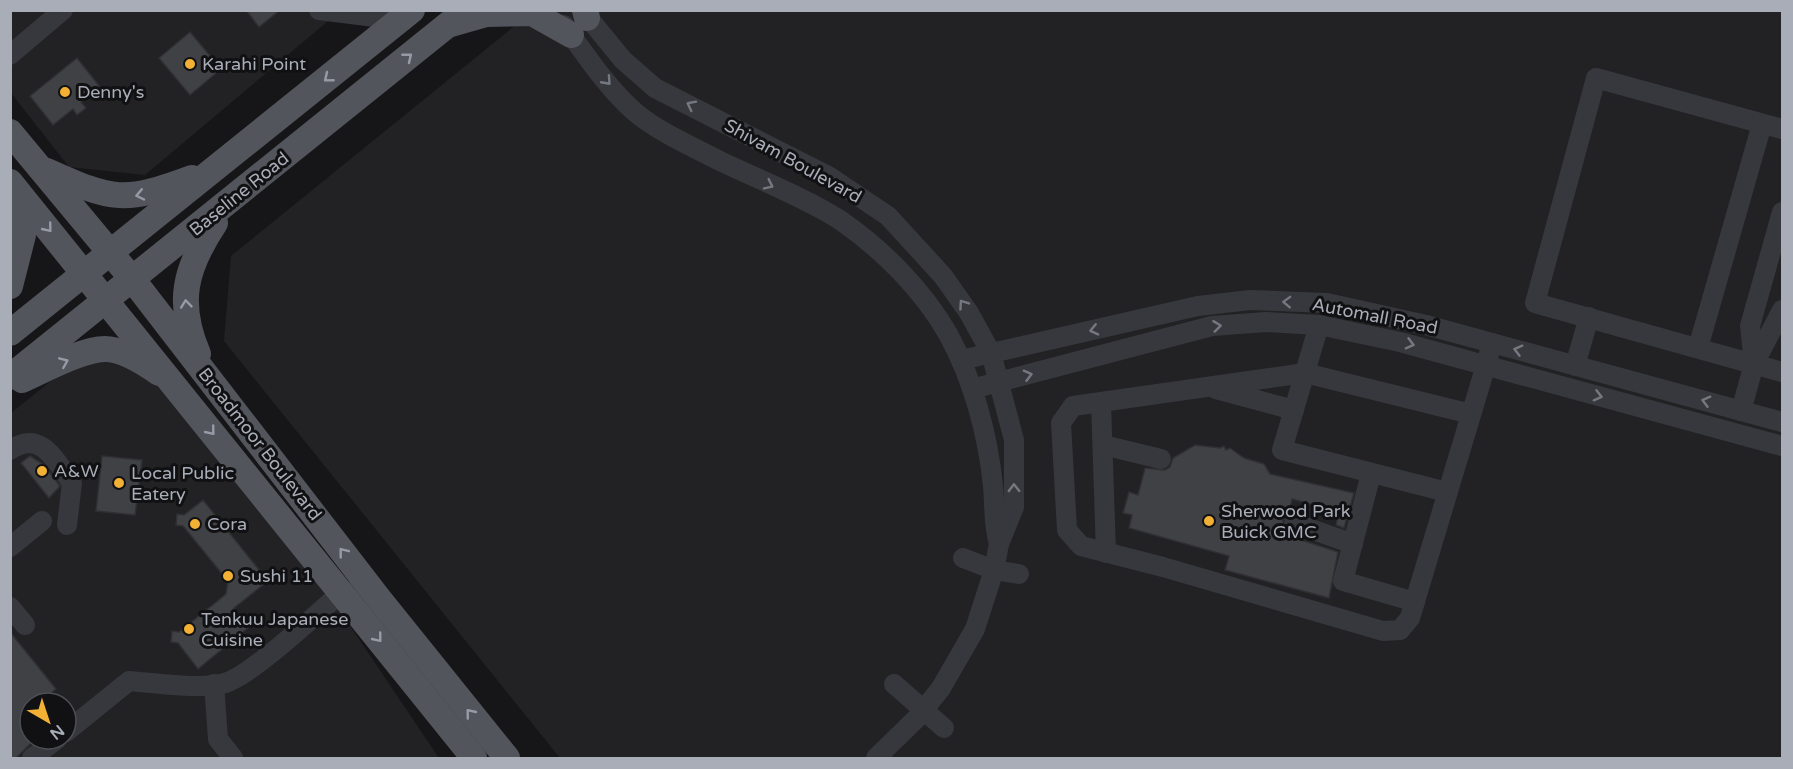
<svg xmlns="http://www.w3.org/2000/svg" width="1793" height="769" font-family="'Varela Round',sans-serif">
	<rect width="100%" height="100%" fill="#161618"/>
	<!-- built -->
	<g fill="#222225" fill-rule="evenodd">
		<path d="M11,11H340L145,175L69,167L11,93Z"/>
		<path d="M533,11H1782V758H560L224,341L231,256Z"/>
		<path d="M110,356L155,378L332,599L439,758H11V413L62,372ZM30,703H66V739H30Z"/>
	</g>
	<!-- building -->
	<g fill="#404145" stroke="#303034" stroke-width="1.5">
		<path d="M246,10H280L259,27Z"/>
		<path d="M190,32L221,69L190,95L159,58Z"/>
		<path d="M77,58L100,87L81,102L86,108L77,115L73,109L53,125L30,96Z"/>
		<path d="M1195,445L1220,448L1224,446L1226,450L1230,448L1244,458L1264,464L1270,474L1354,493L1344,528L1336,525L1339,512L1292,499L1289,513L1283,520V534L1338,552L1329,598L1225,570L1229,556L1129,528L1132,515L1123,513L1129,492L1138,495L1145,468L1165,470L1170,467L1173,458Z"/>
		<path d="M30,456L44,465L60,486L49,498L21,463Z"/>
		<path d="M102,456L142,460L135,515L96,511Z"/>
		<path d="M203,500L268,581L234,608L249,627L198,669L178,643L171,642L172,631L179,632L226,594L228,581L183,526L176,525L177,514L184,515Z"/>
		<path d="M10,632L56,689L39,703H30V744L15,759H10Z"/>
	</g>
	<g fill="none" stroke-linecap="round" stroke-linejoin="round">
		<!-- minor -->
		<g stroke="#37383d" stroke-width="20">
			<path d="M319,10L399,20"/>
			<path d="M582,10L623,60L655,88L830,177L888,216L943,276L969,313L991,353L1014,440V507L999,544L994,570L975,629L941,688L918,717L876,758"/>
			<path d="M564,25C585,54 608,89 636,113C659,132 691,146 718,160C755,178 806,198 840,220C882,249 923,290 948,334C973,379 988,435 993,486C995,506 993,524 999,544"/>
			<path d="M10,55L63,10"/>
			<path d="M1782,129L1596,78L1535,303L1782,372"/>
			<path d="M1319,325L1282,450L1447,492"/>
			<path d="M1698,348L1762,124"/>
			<path d="M961,360L1198,306L1250,300L1327,303L1426,325L1782,422"/>
			<path d="M1754,364L1750,326L1782,212"/>
			<path d="M1575,366L1589,317"/>
			<path d="M972,389L1212,326L1266,322L1319,325L1400,342L1782,446"/>
			<path d="M1216,389L1294,410"/>
			<path d="M1101,403L1106,553"/>
			<path d="M1741,411L1754,364L1782,310"/>
			<path d="M1471,414L1305,373L1073,406L1061,423L1067,530L1081,546L1163,567L1383,631L1400,630L1410,618L1486,365L1492,343"/>
			<path d="M1103,445L1161,459"/>
			<path d="M10,450C42,429 55,461 72,483L67,525"/>
			<path d="M1371,474L1343,581L1415,602"/>
			<path d="M1294,523L1353,544"/>
			<path d="M10,547L42,521"/>
			<path d="M963,558L994,570L1019,574"/>
			<path d="M10,607L25,625"/>
			<path d="M214,684L218,739L233,758"/>
			<path d="M894,684L944,728"/>
			<path d="M66,732L129,681C156,683 200,690 225,683C252,675 317,613 341,593L353,592"/>
			<path d="M32,758L57,739"/>
		</g>
		<!-- major -->
		<g stroke="#53555c" stroke-width="26">
			<path d="M585,10L587,18"/>
			<path d="M451,24L486,14L532,13L571,35"/>
			<path d="M10,132L133,280L379,599L507,758"/>
			<path d="M47,171C114,201 124,203 192,178"/>
			<path d="M10,182L474,758"/>
			<path d="M10,198L23,235L10,286"/>
			<path d="M10,333L412,10"/>
			<path d="M198,354C176,303 185,268 215,223"/>
			<path d="M10,377L466,10"/>
			<path d="M22,380C42,371 82,349 105,349C123,349 145,363 159,373"/>
		</g>
	</g>
	<!-- one-way arrows -->
	<defs><path id="oneway-chevron" d="M-2-3.5L2.5 0L-2 3.5" fill="none" stroke-width="1.6" stroke-linecap="round" stroke-linejoin="round" transform="scale(1.5)"/></defs>
	<g stroke="#979ba6">
		<use href="#oneway-chevron" transform="translate(408 57) rotate(-39)"/>
		<use href="#oneway-chevron" transform="translate(328 78) rotate(141)"/>
		<use href="#oneway-chevron" transform="translate(140 195) rotate(168)"/>
		<use href="#oneway-chevron" transform="translate(48 228) rotate(51)"/>
		<use href="#oneway-chevron" transform="translate(186 304) rotate(-96)"/>
		<use href="#oneway-chevron" transform="translate(64 362) rotate(-23)"/>
		<use href="#oneway-chevron" transform="translate(211 431) rotate(51)"/>
		<use href="#oneway-chevron" transform="translate(343 552) rotate(-128)"/>
		<use href="#oneway-chevron" transform="translate(378 638) rotate(51)"/>
		<use href="#oneway-chevron" transform="translate(470 713) rotate(-129)"/>
	</g>
	<g stroke="#757881">
		<use href="#oneway-chevron" transform="translate(607 81) rotate(48)"/>
		<use href="#oneway-chevron" transform="translate(691 105) rotate(-153)"/>
		<use href="#oneway-chevron" transform="translate(769 185) rotate(26)"/>
		<use href="#oneway-chevron" transform="translate(1287 302) rotate(-178)"/>
		<use href="#oneway-chevron" transform="translate(963 304) rotate(-125)"/>
		<use href="#oneway-chevron" transform="translate(1217 326) rotate(-7)"/>
		<use href="#oneway-chevron" transform="translate(1094 330) rotate(167)"/>
		<use href="#oneway-chevron" transform="translate(1410 344) rotate(15)"/>
		<use href="#oneway-chevron" transform="translate(1518 350) rotate(-165)"/>
		<use href="#oneway-chevron" transform="translate(1028 375) rotate(-15)"/>
		<use href="#oneway-chevron" transform="translate(1598 396) rotate(15)"/>
		<use href="#oneway-chevron" transform="translate(1706 401) rotate(-165)"/>
		<use href="#oneway-chevron" transform="translate(1014 488) rotate(-91)"/>
	</g>
	<!-- markers -->
	<g fill="#f2b134" stroke="#111113" stroke-width="2">
		<circle cx="190" cy="64" r="6"/>
		<circle cx="65" cy="92" r="6"/>
		<circle cx="42" cy="471" r="6"/>
		<circle cx="119" cy="483" r="6"/>
		<circle cx="1209" cy="521" r="6"/>
		<circle cx="195" cy="524" r="6"/>
		<circle cx="228" cy="576" r="6"/>
		<circle cx="189" cy="629" r="6"/>
	</g>
	<g text-anchor="middle" dominant-baseline="central" stroke-width="6" stroke-linejoin="round" paint-order="stroke">
		<!-- poi labels -->
		<g font-size="18" fill="#a8adb8" stroke="#111113" text-anchor="start">
			<text x="202" y="64">Karahi Point</text>
			<text x="77" y="92">Denny's</text>
			<text x="54" y="471">A&amp;W</text>
			<text x="131" y="473">Local Public<tspan x="131" dy="21">Eatery</tspan></text>
			<text x="1221" y="511">Sherwood Park<tspan x="1221" dy="21">Buick GMC</tspan></text>
			<text x="207" y="524">Cora</text>
			<text x="240" y="576">Sushi 11</text>
			<text x="201" y="619">Tenkuu Japanese<tspan x="201" dy="21">Cuisine</tspan></text>
		</g>
		<!-- street labels -->
		<g font-size="18" fill="#a8adb8" stroke="#111113">
			<text transform="translate(793 161) rotate(29)">Shivam Boulevard</text>
			<text transform="translate(239 194) rotate(-39)">Baseline Road</text>
			<text transform="translate(1375 316) rotate(11)">Automall Road</text>
			<text transform="translate(260 444) rotate(52)">Broadmoor Boulevard</text>
		</g>
	</g>
	<!-- border -->
	<rect width="1793" height="769" fill="none" stroke="#a8adb8" stroke-width="24"/>
	<!-- north arrow -->
	<g transform="translate(48 721) rotate(141)"><circle r="28" fill="#111113" stroke="#4d4f55" stroke-width="1.5"/>
	<path d="M0-4.5L10 22L0 15L-10 22Z" fill="#f2b134"/>
	<text y="-9" font-size="16" font-weight="bold" text-anchor="middle" fill="#a8adb8">N</text>
	</g>
</svg>
